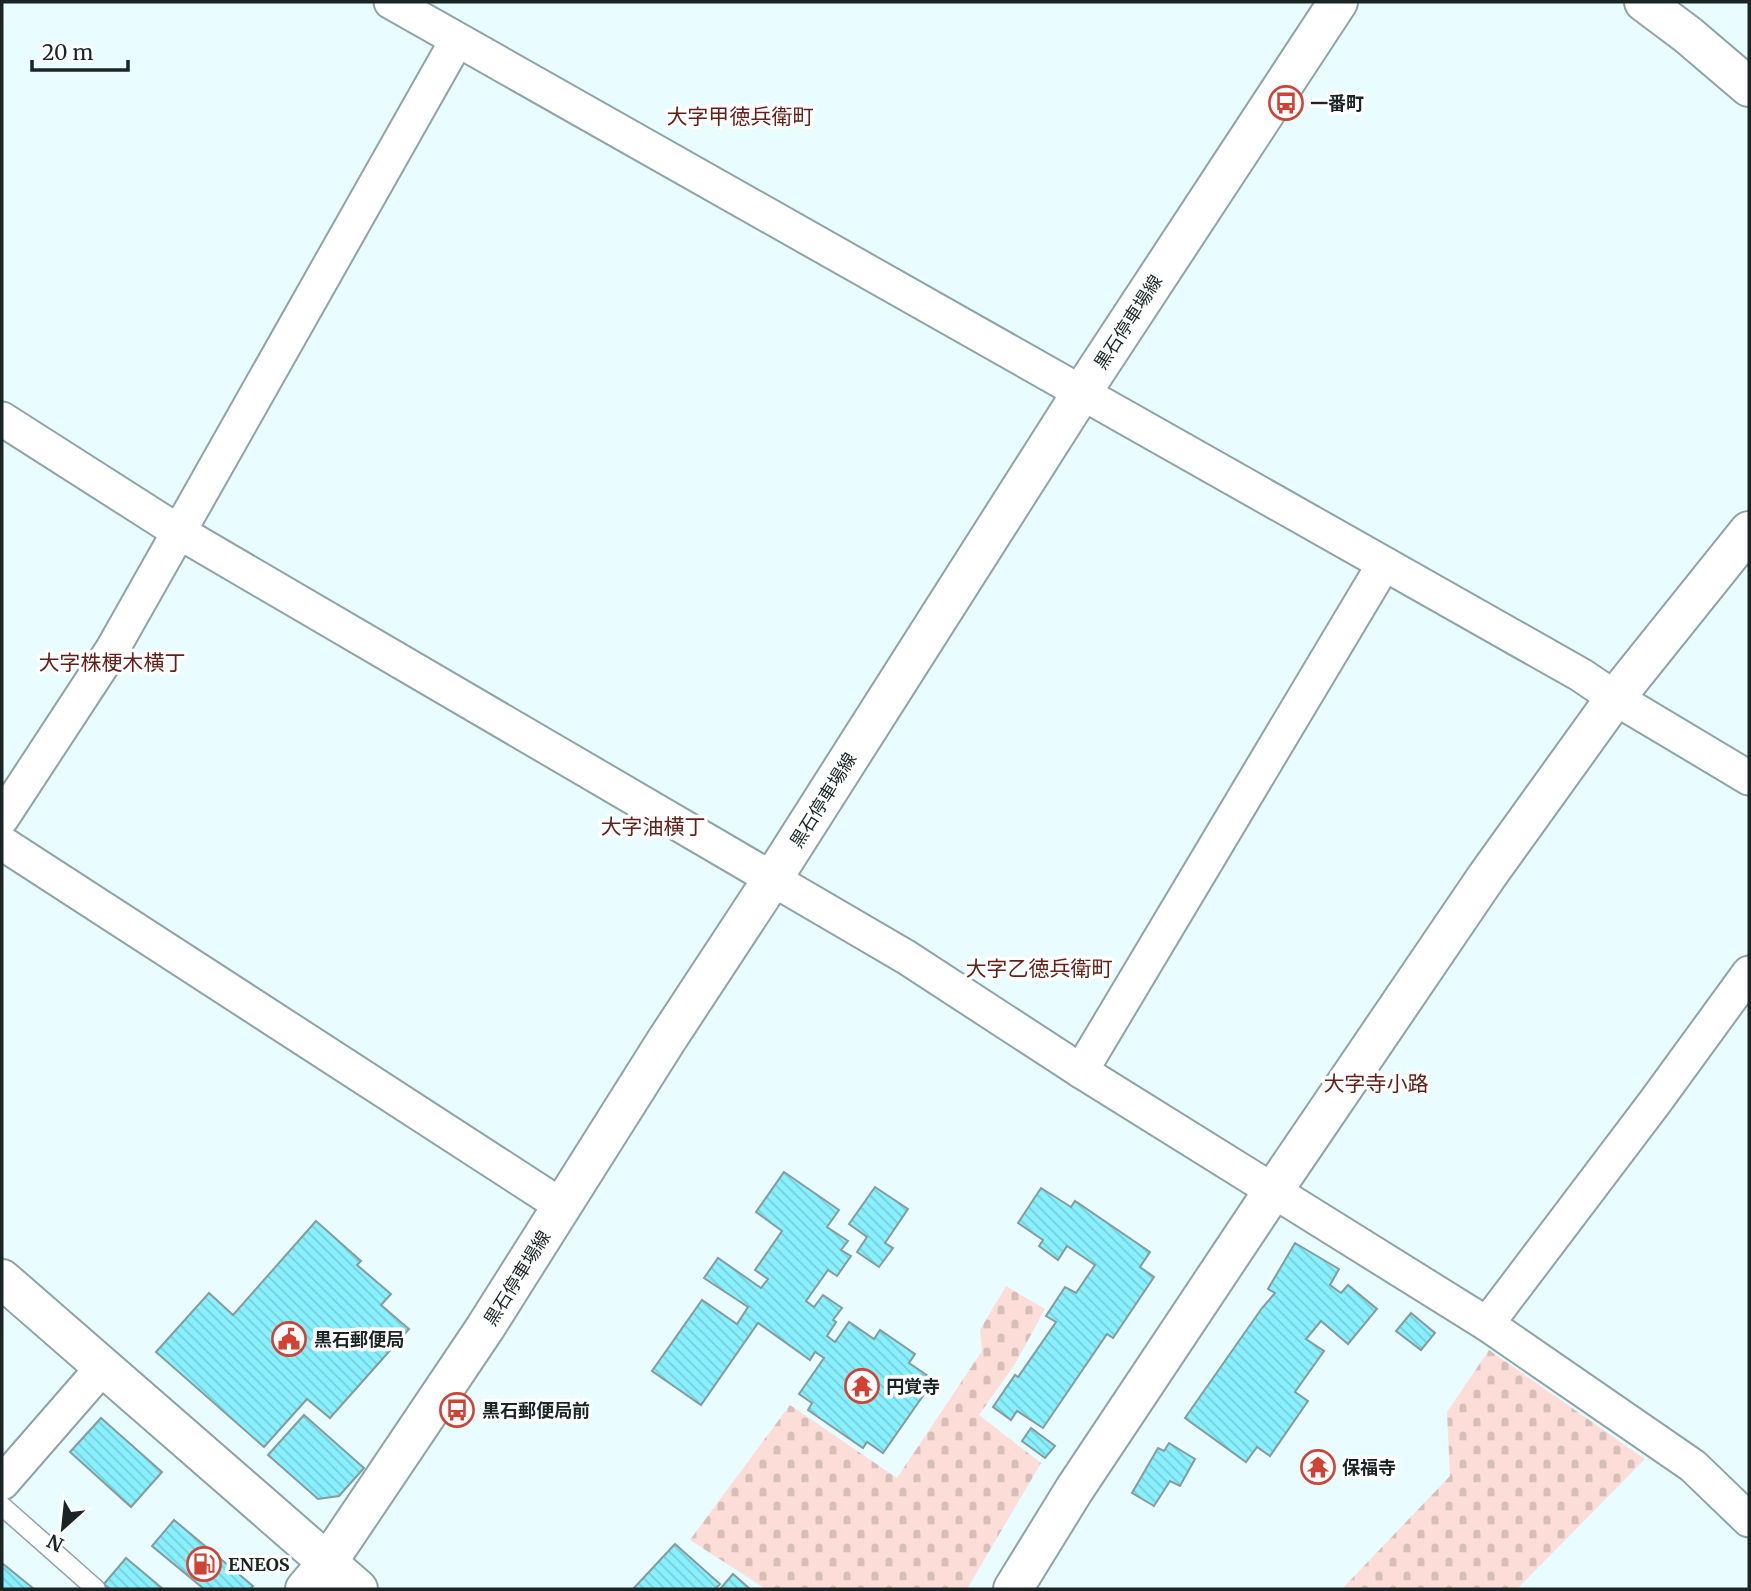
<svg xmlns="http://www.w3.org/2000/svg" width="1751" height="1591" font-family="Merriweather,'Noto Sans JP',serif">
	<defs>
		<pattern id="cemetery-stones" width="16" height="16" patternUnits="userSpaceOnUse" patternTransform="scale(1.75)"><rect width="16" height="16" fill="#fcddd7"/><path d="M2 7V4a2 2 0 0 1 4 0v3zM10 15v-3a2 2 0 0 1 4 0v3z" fill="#d7beb8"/></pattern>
		<pattern id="building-back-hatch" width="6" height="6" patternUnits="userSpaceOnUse" patternTransform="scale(1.75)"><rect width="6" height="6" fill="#89f0fd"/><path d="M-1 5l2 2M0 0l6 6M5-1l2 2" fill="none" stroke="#76ced9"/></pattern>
	</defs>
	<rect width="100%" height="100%" fill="#e9fcff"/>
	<!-- cemetery -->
	<g fill="url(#cemetery-stones)">
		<path d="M1006,1286L1045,1309L1015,1364L979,1415L1041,1463L967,1589H766L690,1540L790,1405L897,1478L982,1351L980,1330Z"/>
		<path d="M1489,1350L1645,1459L1517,1589H1342L1450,1476L1447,1412Z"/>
	</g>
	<!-- building -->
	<g fill="url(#building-back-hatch)" stroke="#859b9e" stroke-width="2">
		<path d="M784,1172L839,1210L827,1227L848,1241L841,1250L851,1256L837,1276L828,1270L806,1301L814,1307L823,1295L842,1308L833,1320L836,1322L827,1336L835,1342L849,1322L874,1339L880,1330L915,1354L909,1363L934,1380L883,1453L867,1442L863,1448L808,1410L812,1403L799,1394L824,1358L815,1352L810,1360L758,1323L701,1405L652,1371L702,1300L737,1324L748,1307L704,1278L718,1258L761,1288L768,1279L755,1270L782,1231L756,1212Z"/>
		<path d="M875,1187L908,1209L885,1243L893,1248L879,1267L857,1252L867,1237L849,1224Z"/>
		<path d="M1041,1188L1071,1207L1075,1201L1150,1252L1140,1267L1154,1277L1113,1338L1107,1334L1043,1428L1017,1411L1011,1420L993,1407L1015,1375L1018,1377L1056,1322L1046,1316L1065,1287L1076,1293L1095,1265L1067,1246L1058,1260L1039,1246L1043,1240L1018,1223Z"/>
		<path d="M316,1221L361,1261L357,1265L391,1294L381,1305L409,1329L330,1418L307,1399L264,1447L156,1352L209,1293L233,1315Z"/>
		<path d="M1295,1243L1339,1269L1330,1285L1341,1293L1348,1285L1377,1309L1348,1344L1321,1321L1306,1339L1324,1351L1295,1392L1308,1401L1270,1456L1257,1447L1246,1462L1185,1418L1262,1308L1275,1293L1268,1289Z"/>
		<path d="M1411,1313L1435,1333L1421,1350L1396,1331Z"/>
		<path d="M304,1415L364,1468L339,1496L318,1499L268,1455Z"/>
		<path d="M101,1418L162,1472L131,1507L70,1452Z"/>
		<path d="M1031,1428L1055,1446L1045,1458L1022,1441Z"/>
		<path d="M1169,1443L1195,1459L1180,1486L1170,1481L1154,1506L1132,1493L1158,1448L1164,1451Z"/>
		<path d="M174,1520L253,1586L250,1589H204L152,1546Z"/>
		<path d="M675,1544L720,1584L715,1589H633Z"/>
		<path d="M126,1558L163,1589H110L104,1584Z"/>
		<path d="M2,1563L34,1589H2Z"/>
		<path d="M733,1574L750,1589H720Z"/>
	</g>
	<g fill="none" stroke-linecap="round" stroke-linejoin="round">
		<!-- lane casing -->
		<g stroke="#8da4a7" stroke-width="21">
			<path id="lane" d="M2,1506L96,1589"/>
		</g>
		<!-- street casing -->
		<g stroke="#8da4a7" stroke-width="37">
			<g id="street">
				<path d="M391,2L1581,675L1615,698L1749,778"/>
				<path d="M2,419L179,532L906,957L1081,1071L1487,1324L1693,1466L1749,1520"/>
				<path d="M2,818L112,650L457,40"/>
				<path d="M2,843L562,1206"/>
				<path d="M1081,1071L1384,564"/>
				<path d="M1487,1324L1655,1102L1749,973"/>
				<path d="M2,1483L103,1367"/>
			</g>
		</g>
		<!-- secondary casing -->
		<g stroke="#8da4a7" stroke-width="42">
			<g id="secondary">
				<path d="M2,1279L358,1589"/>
				<path d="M305,1589L327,1563L485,1328L666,1041L773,878L1082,392L1338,2"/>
				<path d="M1013,1589L1074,1490L1273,1191L1487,876L1615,698L1749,531"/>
			</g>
		</g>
		<!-- primary casing -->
		<g stroke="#8da4a7" stroke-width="42">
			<path id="primary" d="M1644,2L1688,35L1749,87"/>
		</g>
		<!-- lane -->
		<use href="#lane" stroke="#fff" stroke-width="18"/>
		<!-- street -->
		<use href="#street" stroke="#fff" stroke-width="33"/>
		<!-- secondary -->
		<use href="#secondary" stroke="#fff" stroke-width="38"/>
		<!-- primary -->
		<use href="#primary" stroke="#fff" stroke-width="38"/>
	</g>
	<!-- icons -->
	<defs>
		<g id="bus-ring" transform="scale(1.75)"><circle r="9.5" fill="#fff" stroke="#d04334" stroke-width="1.5"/><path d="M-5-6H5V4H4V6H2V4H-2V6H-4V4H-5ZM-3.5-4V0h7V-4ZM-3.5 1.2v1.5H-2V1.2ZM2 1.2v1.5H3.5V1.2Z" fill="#d04334"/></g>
		<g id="civic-ring" transform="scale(1.75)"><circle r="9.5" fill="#fff" stroke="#d04334" stroke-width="1.5"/><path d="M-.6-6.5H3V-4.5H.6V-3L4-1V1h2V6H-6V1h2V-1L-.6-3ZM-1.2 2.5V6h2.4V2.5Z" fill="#d04334"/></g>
		<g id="temple-ring" transform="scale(1.75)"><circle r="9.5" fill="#fff" stroke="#d04334" stroke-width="1.5"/><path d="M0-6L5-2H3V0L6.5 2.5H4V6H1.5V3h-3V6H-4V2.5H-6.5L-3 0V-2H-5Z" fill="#d04334"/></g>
		<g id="fuel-ring" transform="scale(1.75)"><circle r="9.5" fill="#fff" stroke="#d04334" stroke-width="1.5"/><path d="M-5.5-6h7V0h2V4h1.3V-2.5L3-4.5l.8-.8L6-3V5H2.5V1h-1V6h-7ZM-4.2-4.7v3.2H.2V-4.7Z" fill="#d04334"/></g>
	</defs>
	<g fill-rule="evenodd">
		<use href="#bus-ring" x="1286" y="103"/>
		<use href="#civic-ring" x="289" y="1339"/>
		<use href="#temple-ring" x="862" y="1386"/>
		<use href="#bus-ring" x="457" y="1410"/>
		<use href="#temple-ring" x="1318" y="1467"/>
		<use href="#fuel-ring" x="204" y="1564"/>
	</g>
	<g text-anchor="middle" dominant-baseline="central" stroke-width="7" stroke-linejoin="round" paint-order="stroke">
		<!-- poi labels -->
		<g font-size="18" font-weight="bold" fill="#1b2425" stroke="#fff" text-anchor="start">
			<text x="1310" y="103">一番町</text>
			<text x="314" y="1339">黒石郵便局</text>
			<text x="886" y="1386">円覚寺</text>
			<text x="482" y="1410">黒石郵便局前</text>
			<text x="1342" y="1467">保福寺</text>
			<text x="228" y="1564">ENEOS</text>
		</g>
		<!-- street labels -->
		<g font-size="18" fill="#1b2425" stroke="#fff">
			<text transform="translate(1128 322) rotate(-57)">黒石停車場線</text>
			<text transform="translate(823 800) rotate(-58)">黒石停車場線</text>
			<text transform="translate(517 1278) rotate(-58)">黒石停車場線</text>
		</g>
		<!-- quarter labels -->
		<g font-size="21" fill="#642018" stroke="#fff">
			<text x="740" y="116">大字甲徳兵衛町</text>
			<text x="112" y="662">大字株梗木横丁</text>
			<text x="653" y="826">大字油横丁</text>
			<text x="1039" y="968">大字乙徳兵衛町</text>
			<text x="1376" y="1083">大字寺小路</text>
		</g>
	</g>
	<!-- border -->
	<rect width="1751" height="1591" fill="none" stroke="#1b2425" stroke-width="7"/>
	<!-- north arrow -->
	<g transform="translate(63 1528) rotate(207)" stroke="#ffffff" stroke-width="5" paint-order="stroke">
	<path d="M0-5L12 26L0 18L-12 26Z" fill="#1b2425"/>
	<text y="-10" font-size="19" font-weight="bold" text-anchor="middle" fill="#1b2425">N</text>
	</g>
	<!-- scale -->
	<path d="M32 60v10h96v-10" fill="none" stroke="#1b2425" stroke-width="3.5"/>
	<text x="42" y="60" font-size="21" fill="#1b2425" stroke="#ffffff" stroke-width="5" paint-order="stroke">20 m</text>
</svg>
